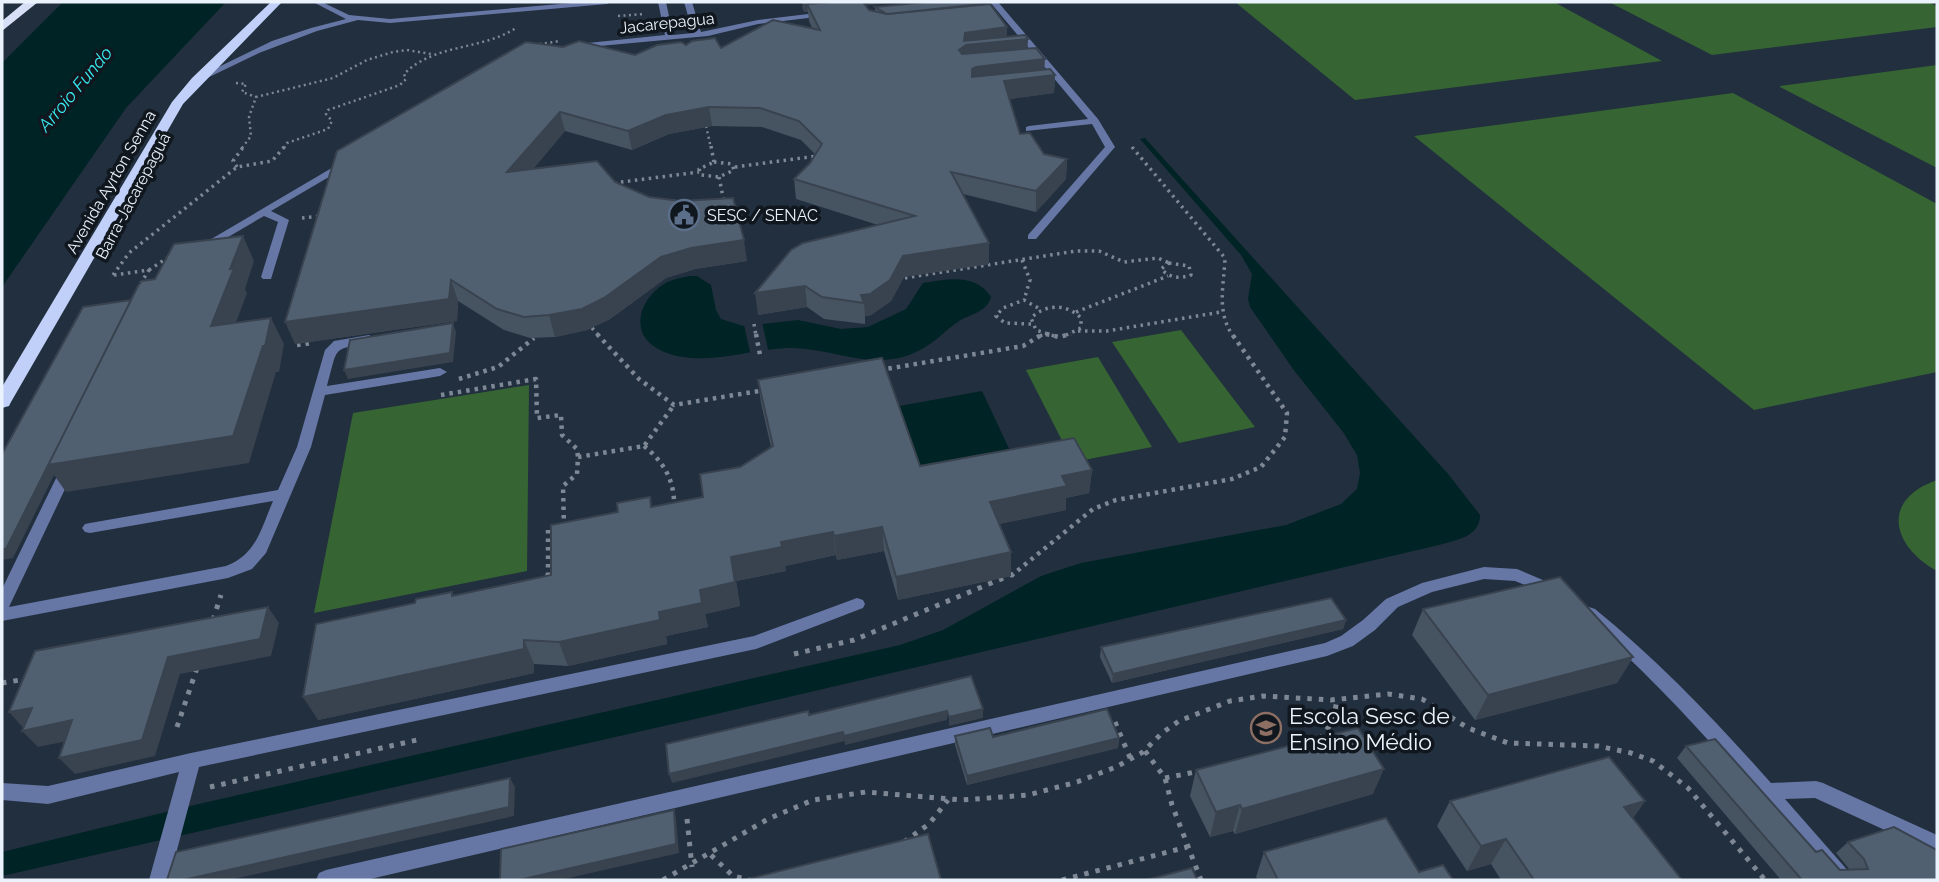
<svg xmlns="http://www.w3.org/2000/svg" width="1939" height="882" font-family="Raleway,sans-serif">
	<rect width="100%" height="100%" fill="#222f3e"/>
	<!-- green -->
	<g fill="#366533">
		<path d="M1235,2H1554L1662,61L1355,100Z"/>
		<path d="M1609,2H1928L1937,6V27L1712,55Z"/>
		<path d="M1937,65V168L1780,87V86Z"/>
		<path d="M1733,93L1937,204V372L1754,410L1414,136Z"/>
		<path d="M1181,330L1255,427L1179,443L1112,342Z"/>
		<path d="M1098,357L1152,447L1073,462L1026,370Z"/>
		<path d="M529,385L527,571L314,613L353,413Z"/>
		<path d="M1937,480V571C1892,546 1880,500 1937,480Z"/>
	</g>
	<!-- water -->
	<g fill="#002425">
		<path d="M63,2H226L126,108L2,287V63Z"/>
		<path d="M1145,138L1449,475L1480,515C1480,537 1456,540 1439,545L695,719L2,876V852L203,803L900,645L943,630L1041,576L1081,563L1286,525L1341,504L1357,489L1360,473L1357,455L1343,432L1293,369L1250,307L1248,299L1252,274L1241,255L1140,139Z"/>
		<path d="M689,276H697L711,285L716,310L721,319L743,326L798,320L841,329L868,327L906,309L923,283C947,279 976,273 991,297C987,312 971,314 959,321C944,331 933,345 916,352C872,373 830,346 786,348C745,350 699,369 660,350C629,335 638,300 664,284C672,279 681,278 689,276Z"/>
		<path d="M982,391L1019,470L924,488L894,407Z"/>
	</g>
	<!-- pier -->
	<path fill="#222f3e" d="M762,322L769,354L751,356L744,325Z"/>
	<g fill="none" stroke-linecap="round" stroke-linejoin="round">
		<!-- path-far3 -->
		<g stroke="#7e8895" stroke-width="2.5" stroke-dasharray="2 3.5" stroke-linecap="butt">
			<path d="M618,16L644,14"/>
			<path d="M534,45L560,41"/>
			<path d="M236,83L246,84L242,92L256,97"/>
			<path d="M706,126L711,148"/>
			<path d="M242,148L251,136L249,117L256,97L333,78L367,60L393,52L407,50L431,54"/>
			<path d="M284,148L287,143L328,129L332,121L326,114L328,110L400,85L406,79L404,74C435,43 480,51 516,28"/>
		</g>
		<!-- path-far2 -->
		<g stroke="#7e8895" stroke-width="3.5" stroke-dasharray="2.5 4.5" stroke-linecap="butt">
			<path d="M711,146L714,162"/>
			<path d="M1132,147L1225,258C1224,286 1216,311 1233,336"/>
			<path d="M714,162L732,164L734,170L719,177L701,175L699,169Z"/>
			<path d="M237,167L233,161L244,146"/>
			<path d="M735,167L817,156"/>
			<path d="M719,177L724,202"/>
			<path d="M614,183L699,172"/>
			<path d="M302,218L322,216"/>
			<path d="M1022,260L1030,280L1024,300"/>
			<path d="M1169,263L1189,266L1191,275C1179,279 1170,278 1161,269Z"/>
			<path d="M149,270L170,256"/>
			<path d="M113,275L129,253L237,167L272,161L285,146"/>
			<path d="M114,275L149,270L141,283"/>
			<path d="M898,279L1076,251H1099L1124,262L1158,258L1169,263"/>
			<path d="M1076,312L1168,276"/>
			<path d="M754,324L756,336"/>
			<path d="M1031,324L1005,323L996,316L1003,308L1024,300L1040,309"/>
			<path d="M592,328L599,336"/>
			<path d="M1078,331H1107L1221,312"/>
			<path d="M1040,336L1044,334"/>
			<path d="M1054,336L1036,330L1031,318C1046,304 1066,303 1081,318V328L1064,336"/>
		</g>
		<!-- path-far1 -->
		<g stroke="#7e8895" stroke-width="4.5" stroke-dasharray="3.5 5" stroke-linecap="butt">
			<path d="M597,334L639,379L674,405L765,390"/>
			<path d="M756,334L760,355"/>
			<path d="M1046,334L1059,337L1071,334"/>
			<path d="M297,345L312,343"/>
			<path d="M880,370L1023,346L1043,334"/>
			<path d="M459,379L498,367L534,338"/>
			<path d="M441,395L536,379L537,418L561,415L562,435L577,449L578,457"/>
			<path d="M644,446C664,462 675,481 674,507"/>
			<path d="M564,527L563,486L577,474L578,457L644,446L674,405"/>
			<path d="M548,576V530L556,529"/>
			<path d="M1011,576L1093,509L1116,500L1232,479L1261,467L1285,437L1287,413L1232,334"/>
		</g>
		<!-- path -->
		<g stroke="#7e8895" stroke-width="5" stroke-dasharray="4.5 7" stroke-linecap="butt">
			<path d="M548,574V580"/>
			<path d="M213,620L221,595"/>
			<path d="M794,654L854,640L1013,574"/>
			<path d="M2,683L26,679"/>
			<path d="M1115,722L1131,760"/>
			<path d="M177,727L198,665"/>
			<path d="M1320,739L1333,721L1337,700"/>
			<path d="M1145,751L1165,778L1172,805L1201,880"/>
			<path d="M1165,778L1200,771"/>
			<path d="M210,787L417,740"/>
			<path d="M687,819L692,867"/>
			<path d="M904,842L929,824L948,800"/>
			<path d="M711,855L733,876L750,880"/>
			<path d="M663,880L768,819L813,800L866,792L962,800L1028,795L1077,782L1116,767L1143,752L1162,733L1179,721L1230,701L1263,696L1331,700L1388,694L1422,699L1468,728L1508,743L1598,746L1631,753L1653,761L1688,788L1765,880"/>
			<path d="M1062,880L1187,847"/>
		</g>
		<!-- service -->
		<g fill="#6676a5" fill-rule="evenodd">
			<path d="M313,2H322L349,15L390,19L583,2H611L607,4L390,23L358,20L317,31L259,53L203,80L196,78L272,41L311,28L346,19Z"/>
			<path d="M658,2H666L673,35L693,33L684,2H692L701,32L758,20L825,12L829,14L825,16L758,24L708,36L578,48L574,46L578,44L665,35Z"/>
			<path d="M990,2H998L1098,119L1115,147L1036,239H1028V235L1105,147L1092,124L1026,131V127L1029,126L1088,119Z"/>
			<path d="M347,159L352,162L351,164L271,211L289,220L271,279H263L261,277L278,222L264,216L206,250H198L196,248Z"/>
			<path d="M369,335L375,339L373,342C331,351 339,343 327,386L440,368L447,372L440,376L325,395L311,447L266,553L252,569L228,578L2,621V589L61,468L68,463L75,468L9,607L226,566C256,555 261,529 273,501L90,533L85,532L82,528L85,524L90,523L278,490L297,447L325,350L334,341Z"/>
			<path d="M1484,567L1517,569L1557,586L1559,590L1557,594L1551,596L1515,581L1484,579L1432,592L1398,607L1375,630L1353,646L1327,656L366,880H316L319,873L326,870L1325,643L1341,636L1363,620L1386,599L1422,583Z"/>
			<path d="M857,598L863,600L865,604L863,608L756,649L199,767L169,880H149L179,772L48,804L2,800V783L48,786L191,753L754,636Z"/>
			<path d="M1589,607L1595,609C1659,661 1716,721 1771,783L1816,781L1823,783L1937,835V854L1815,798L1785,799L1850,873L1853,880H1830C1751,789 1676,696 1583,617L1581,613L1583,609Z"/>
		</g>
		<!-- trunk -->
		<path fill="#c0d0f8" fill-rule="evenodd" d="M271,2H282L183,104L11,402L9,406L2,408V387L172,102L192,78Z"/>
		<!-- motorway -->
		<path fill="#d6dff6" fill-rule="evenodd" d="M25,2H38L2,31V21Z"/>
	</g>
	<!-- wall -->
	<g fill="#465361">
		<path d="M802,2H901L866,5L869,10L875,11V7L982,4L1007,27V37L1028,39L1027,49L1044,69L1055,75L1054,93L1009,99L1020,134L1044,154L1067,159L1066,179L1036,212L963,194L989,243V264L904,277L891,301L871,315L865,316V324L824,319L807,307L758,315L878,225L796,199L794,179L810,163L815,154L801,140L762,127L712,126L669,134L632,150L565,131L533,169L615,182L747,261L695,269L666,278L610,319L587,330L555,337L530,338L504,330L458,301L457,321L295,344L563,47L635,55L686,45L721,48L812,28L809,21L808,12H804L803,8Z"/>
		<path d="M758,380L920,466L1092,470L1089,493L1066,498V510L999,524L1011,552V576L898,600L884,551L837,560L836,555L785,566L786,571L736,581L740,606L705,614L708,627L666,636L667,644L568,666L534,664V673L318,720L454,596L551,575L653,507L703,497L740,467L771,447L761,403Z"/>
		<path d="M1423,609L1633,657L1617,683L1475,720L1412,635Z"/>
		<path d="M1346,620L1343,629L1112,683L1100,657L1101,647Z"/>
		<path d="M955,736L993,737L1119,738L1118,748L967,785L955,745Z"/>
		<path d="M1686,746L1840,870H1850L1836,853L1848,842L1937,880H1781L1677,758Z"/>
		<path d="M1196,770L1373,794L1235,834L1233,831L1210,837L1190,796Z"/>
		<path d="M1450,801H1645L1633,818L1682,880H1501L1491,864L1467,871L1437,826Z"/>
		<path d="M1264,852L1419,872L1453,880H1258L1256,877Z"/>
	</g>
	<!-- shaded-wall -->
	<g fill="#39434f">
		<path d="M838,2H901L811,11Z"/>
		<path d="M804,5H807L808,12H804Z"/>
		<path d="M1007,27V41L1028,39L1027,56L966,62L959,50L965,33Z"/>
		<path d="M1045,59L1044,76L1055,75L1054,93L1004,100L972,87V69L976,67Z"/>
		<path d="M709,107L712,126L669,134L632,150L628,131L666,115Z"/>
		<path d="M560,112L565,131L513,192L507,172Z"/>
		<path d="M1067,159L1066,179L1036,212V191Z"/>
		<path d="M243,236L254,261L245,289L247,293L225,352L211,326Z"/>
		<path d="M744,240L747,261L695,269L666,278L610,319L587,330L555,337L549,315L661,257L691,248Z"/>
		<path d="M989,243V264L904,277L891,301L871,315L865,316L864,303L861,295L903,256Z"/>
		<path d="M451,280L458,301L457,321L295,344L285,322Z"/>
		<path d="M805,286L807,307L758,315L755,293Z"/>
		<path d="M271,318L284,344L279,372H276L249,463L66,492L54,475L13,558L2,560V549L47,465L60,463Z"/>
		<path d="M453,323L456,332L453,362L348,379L344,370Z"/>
		<path d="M1092,470L1089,493L1066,498V510L989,526L990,502L1062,476Z"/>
		<path d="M882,527L884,551L837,560L834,536Z"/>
		<path d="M833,532L836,555L785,566L786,571L736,581L740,606L705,614L708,627L666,636L667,644L568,666L559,642L659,612L700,590L731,557L781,542Z"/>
		<path d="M1011,552V576L898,600L896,577Z"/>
		<path d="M268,607L279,623L271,656L180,674L155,756L75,774L59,758L168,657Z"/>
		<path d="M1346,620L1343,629L1112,683L1113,674Z"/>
		<path d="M524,640L534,664V673L318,720L303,697Z"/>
		<path d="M1633,657L1617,683L1475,720L1488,695Z"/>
		<path d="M32,708L24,729L9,712Z"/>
		<path d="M983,709V718L949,726V717Z"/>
		<path d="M947,711V720L845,745L844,736Z"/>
		<path d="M72,720L87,737L38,747L22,731Z"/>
		<path d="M843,732L845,741L672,783L669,774Z"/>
		<path d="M1119,738L1118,748L967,785V776Z"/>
		<path d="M1384,769L1373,794L1235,834L1242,809Z"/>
		<path d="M510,778L515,787L514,816L229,880H183Z"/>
		<path d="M1645,801L1627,826L1624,807Z"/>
		<path d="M1240,805L1233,831L1210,837L1216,812Z"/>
		<path d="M674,810L676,819L679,853L560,880H519Z"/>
		<path d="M1506,839L1491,864L1467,871L1481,846Z"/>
	</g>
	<!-- building -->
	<g fill="#516071" stroke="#39434f" stroke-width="2">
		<path d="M802,2H833L804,5Z"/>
		<path d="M833,2H863L869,10L887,14L990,4L1007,27L965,33L964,41L1025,35L1028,39L966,45L959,50L962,54L1036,48L1045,59L976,67L972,69V77L1050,69L1055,75L1004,81L1020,134L1030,133L1044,154L1067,159L1036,191L951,172L989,243L903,256L890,280L870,294L861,295L864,303L822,297L805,286L755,293L791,250L803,243L915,216L794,179L810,163L822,144L799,121L760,108L709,107L666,115L628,131L560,112L507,172L597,161L615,182L649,197L681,201L733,198L744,240L691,248L661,257L604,298L582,309L549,315L524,317L497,309L451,280L449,299L285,322L337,151L526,42L563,47L579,41L635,55L657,45L681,42L686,45L692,41L715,38L721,48L773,20L820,30L807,4Z"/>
		<path d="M926,2H980L982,4L887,14L875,7Z"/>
		<path d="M243,236L230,269L234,268L211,326L271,318L265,346H263L233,436L47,465L138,286L142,281L155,279L174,244Z"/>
		<path d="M131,300L6,549H2V454L83,307Z"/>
		<path d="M453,323L450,353L344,370L350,340Z"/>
		<path d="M882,358L920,466L1074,438L1092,470L1062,476L1067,486L990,502L1011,552L896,577L882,527L834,536L833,532L781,542L782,547L731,557L735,582L700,590L702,603L659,612L660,620L559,642L524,640V649L303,697L316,624L415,603L416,599L452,592V596L551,575V525L618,512L617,503L650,497L651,507L703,497L700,474L740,467L773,446L758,380Z"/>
		<path d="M1560,577L1633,657L1488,695L1423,609Z"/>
		<path d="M1331,598L1346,620L1113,674L1101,647Z"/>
		<path d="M268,607L260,639L168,657L142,740L59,758L72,720L22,731L32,708L9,712L35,651Z"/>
		<path d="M971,676L983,709L949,717L947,711L844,736L843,732L669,774L666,744L808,711L809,715Z"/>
		<path d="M1107,709L1119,738L967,776L955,736L990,728L993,737Z"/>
		<path d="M1358,728L1384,769L1242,809L1240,805L1216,812L1196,770Z"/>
		<path d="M1715,739L1816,852L1822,850L1840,870L1868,869L1864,859L1848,842L1894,827L1937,850V880H1802L1686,746Z"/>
		<path d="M1609,757L1645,801L1624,807L1682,880H1534L1506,839L1481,846L1450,801Z"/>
		<path d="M510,778L509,807L183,880H167L176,852Z"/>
		<path d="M674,810L676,844L519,880H500L501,849Z"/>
		<path d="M1386,818L1419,872L1443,865L1453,880H1278L1264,852Z"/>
		<path d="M928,834L941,880H744Z"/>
		<path d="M1192,868L1197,880H1146Z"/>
	</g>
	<!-- icons -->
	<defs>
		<g id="civic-ring" transform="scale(1.575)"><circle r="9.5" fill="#11171e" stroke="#5c6f8a" stroke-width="1.5"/><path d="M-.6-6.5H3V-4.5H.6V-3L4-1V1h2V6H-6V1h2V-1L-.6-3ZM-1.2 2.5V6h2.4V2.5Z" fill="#5c6f8a"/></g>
		<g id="school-ring" transform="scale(1.575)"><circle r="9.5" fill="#11171e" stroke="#8d6e63" stroke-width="1.5"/><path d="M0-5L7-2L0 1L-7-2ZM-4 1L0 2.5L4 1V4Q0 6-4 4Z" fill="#8d6e63"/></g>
	</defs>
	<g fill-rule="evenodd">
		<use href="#civic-ring" x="684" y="215"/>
		<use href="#school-ring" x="1266" y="728"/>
	</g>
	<g text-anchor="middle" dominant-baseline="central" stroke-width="7" stroke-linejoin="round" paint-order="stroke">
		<!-- far-street labels -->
		<g font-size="16" fill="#eaf2fc" stroke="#11171e">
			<text transform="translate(667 23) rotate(-6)">Jacarepagua</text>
			<text transform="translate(111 182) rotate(-60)">Avenida Ayrton Senna</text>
			<text transform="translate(133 196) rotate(-62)">Barra-Jacarepaguá</text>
		</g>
		<!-- far-poi labels -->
		<g font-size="16" fill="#eaf2fc" stroke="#11171e" text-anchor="start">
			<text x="707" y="215">SESC / SENAC</text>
		</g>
		<!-- far-water labels -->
		<g font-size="18" font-style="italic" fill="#39ebf0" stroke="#11171e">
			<text transform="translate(75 89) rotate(-50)">Arroio Fundo</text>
		</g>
		<!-- near-poi labels -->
		<g font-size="23" fill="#eaf2fc" stroke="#11171e" text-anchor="start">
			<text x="1289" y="715">Escola Sesc de<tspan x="1289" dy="26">Ensino Médio</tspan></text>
		</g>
	</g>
	<!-- border -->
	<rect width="1939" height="882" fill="none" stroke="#eaf2fc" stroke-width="7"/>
</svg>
